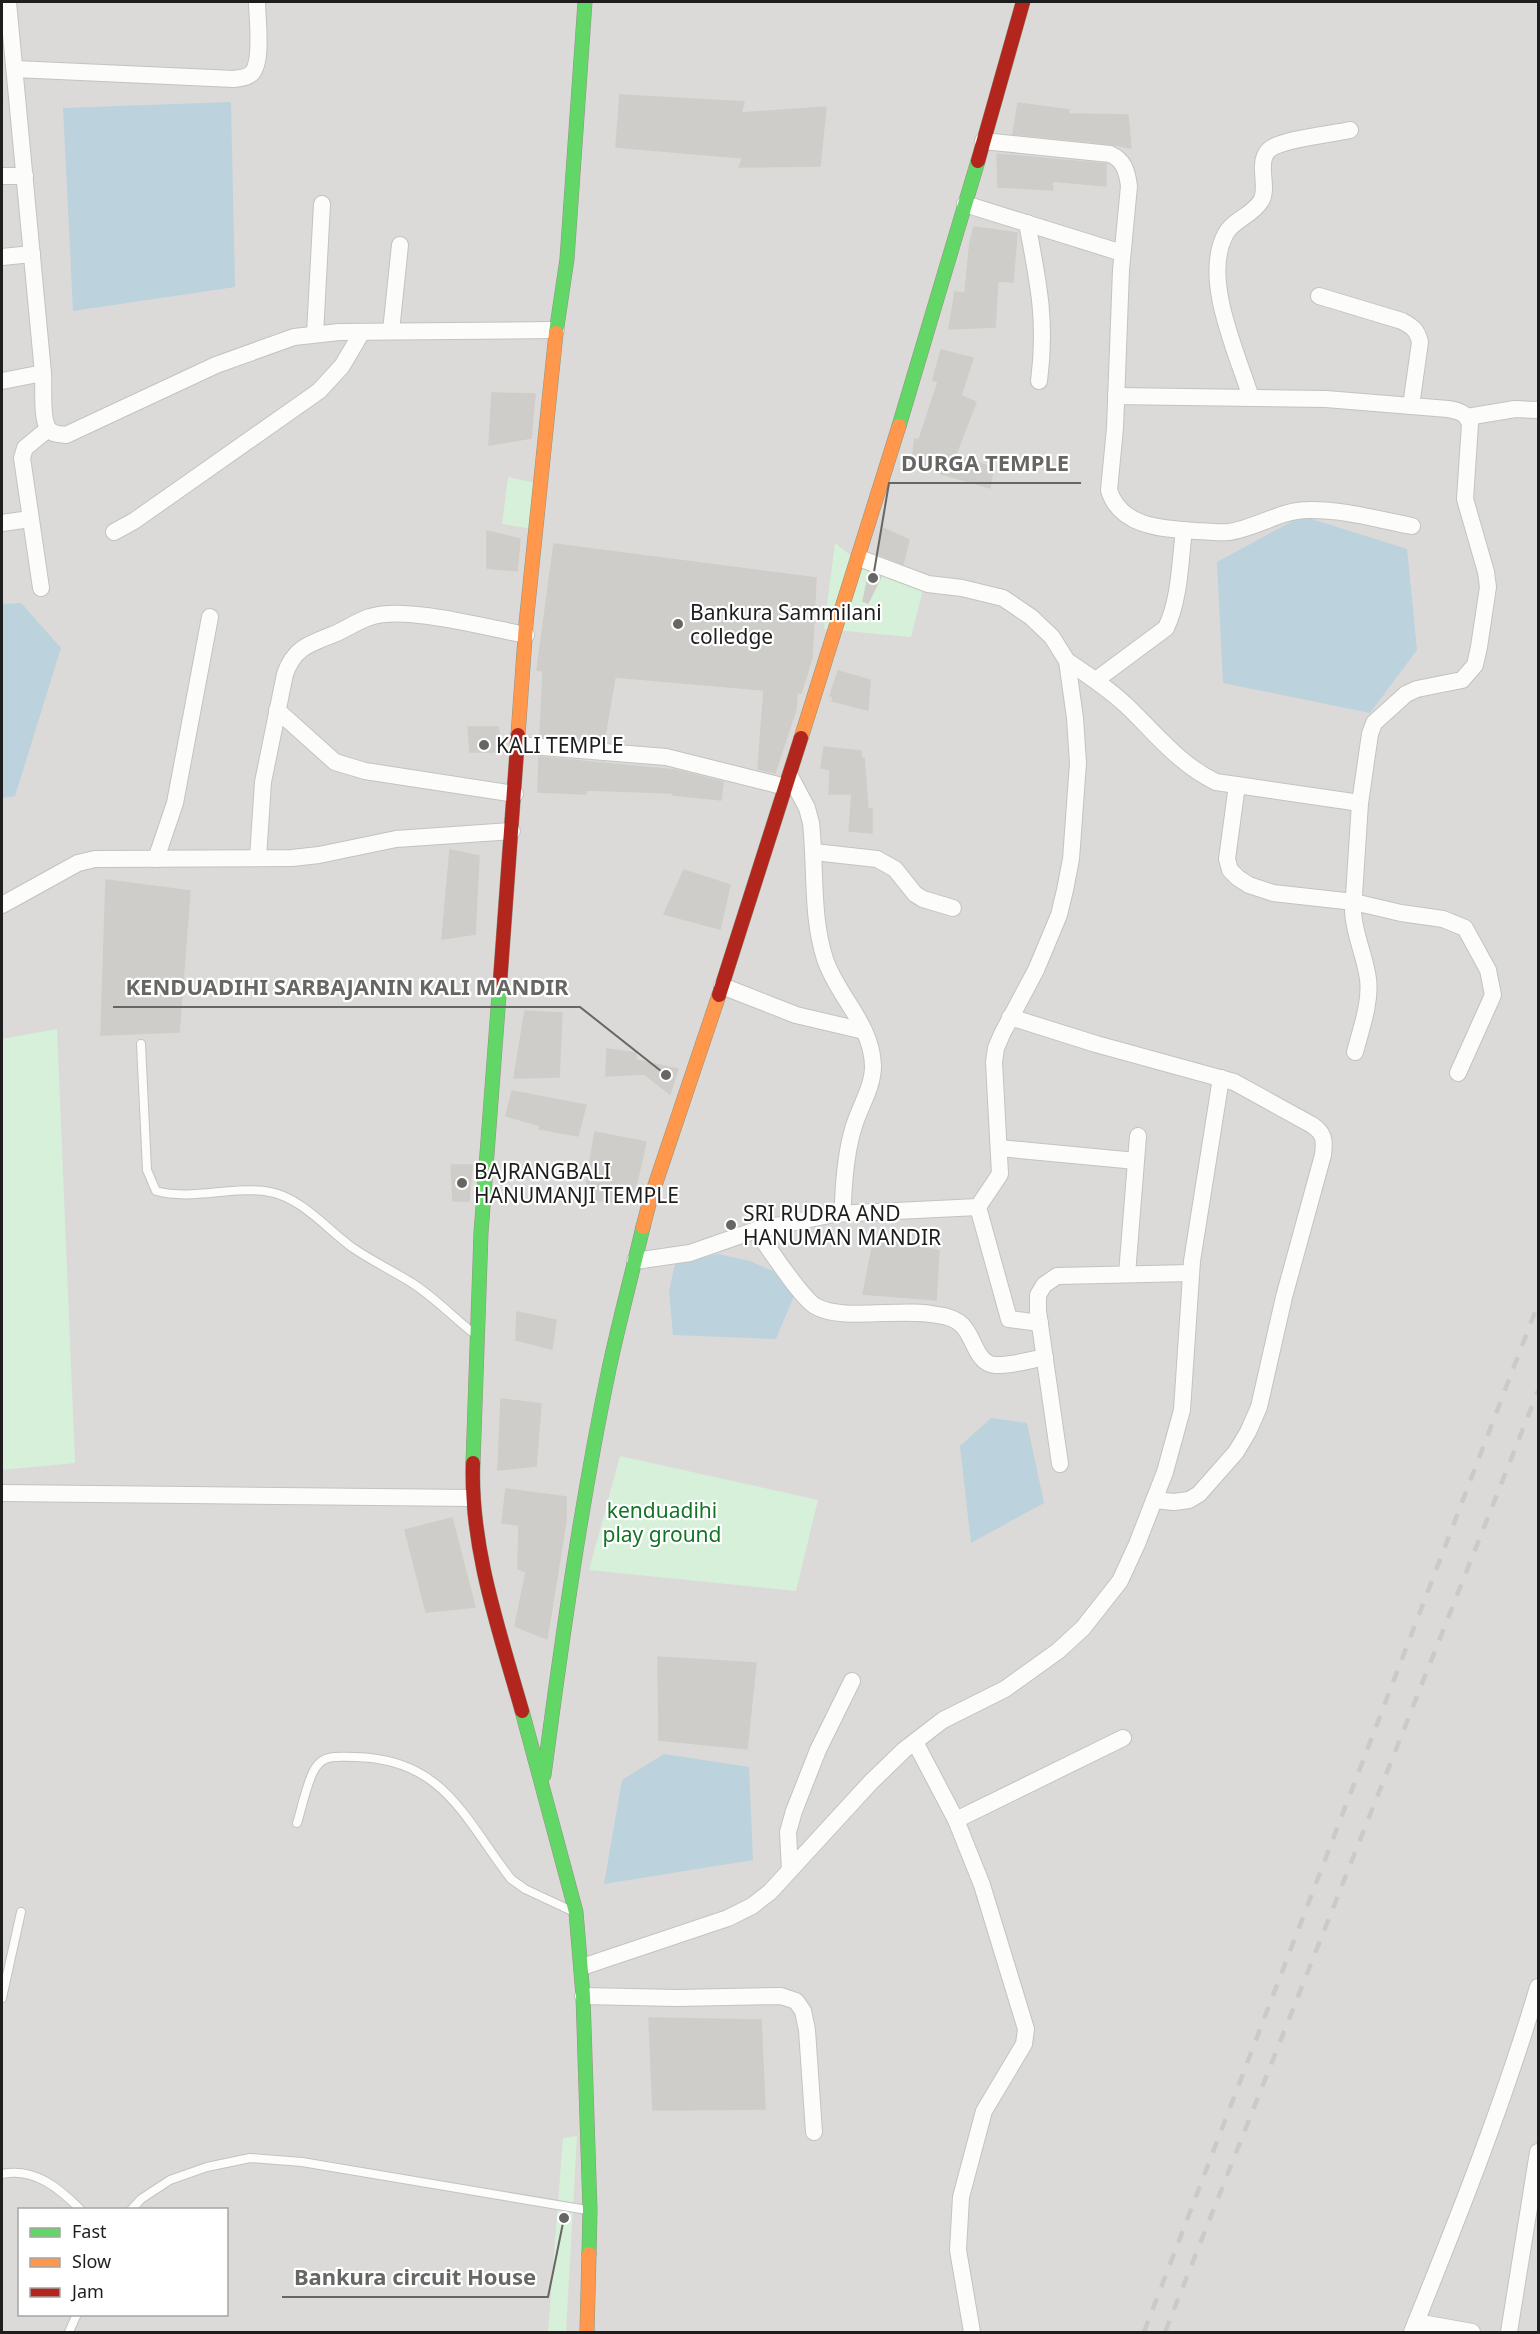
<svg xmlns="http://www.w3.org/2000/svg" width="1540" height="2334" font-family="'Noto Sans',sans-serif">
	<rect width="100%" height="100%" fill="#ecebe7"/>
	<!-- residential -->
	<path fill="#dbdad8" fill-rule="evenodd" d="M2,2H1538V2332H2ZM20,2210H226V2314H20Z"/>
	<!-- park -->
	<g fill="#d7f0d9">
		<path d="M508,477L535,483L532,529L502,524Z"/>
		<path d="M835,543L863,565L923,589L911,637L824,629Z"/>
		<path d="M57,1029L75,1463L2,1470V1039Z"/>
		<path d="M620,1456L818,1500L796,1591L589,1570Z"/>
		<path d="M577,2136L566,2332H548L563,2138Z"/>
	</g>
	<!-- water -->
	<g fill="#bcd2dc">
		<path d="M231,102L235,287L73,311L63,108Z"/>
		<path d="M1302,516L1407,549L1417,650L1370,713L1223,683L1217,562Z"/>
		<path d="M21,603L61,648L15,796L2,798V604Z"/>
		<path d="M718,1254L750,1261L777,1273L794,1296L776,1339L673,1335L669,1291L675,1264Z"/>
		<path d="M991,1418L1027,1423L1044,1503L971,1543L960,1446Z"/>
		<path d="M664,1754L749,1767L753,1860L604,1884L622,1780Z"/>
	</g>
	<!-- building -->
	<g fill="#cfcdca" stroke="#cfcdc8" stroke-width="1.5">
		<path d="M620,95L744,102L741,113L826,107L820,166L739,167L743,158L616,147Z"/>
		<path d="M1018,103L1069,110V114L1128,115L1131,148L1111,144L1013,134Z"/>
		<path d="M997,154L1106,164V186L1052,181L1053,190L998,187Z"/>
		<path d="M974,227L1017,233L1013,282L998,281L995,327L949,329L955,292L965,293L970,242Z"/>
		<path d="M941,350L973,358L961,396L976,402L956,454L993,468L990,488L911,465L915,439L919,440L938,382L933,380Z"/>
		<path d="M492,393L535,394L531,438L489,445Z"/>
		<path d="M883,528L909,540L903,564L876,553Z"/>
		<path d="M487,531L520,539L517,571L487,568Z"/>
		<path d="M554,544L816,578L812,658L801,693H797L796,709L775,773L758,769L764,690L615,677L604,741L540,736L543,671L537,670Z"/>
		<path d="M869,573L881,577L868,603L863,601Z"/>
		<path d="M838,671L870,680L868,710L832,701L833,696H830Z"/>
		<path d="M468,727H498L500,738L498,752H470Z"/>
		<path d="M824,747L861,751V758H864L868,809H872V833L849,831L852,794H829L830,770L821,768Z"/>
		<path d="M539,757L675,770L723,782L721,800L673,795V793L586,790V794L538,792Z"/>
		<path d="M450,850L479,856L475,934L442,939Z"/>
		<path d="M684,870L730,885L720,929L664,914Z"/>
		<path d="M106,880L190,891L179,1032L101,1035Z"/>
		<path d="M525,1011L562,1013L559,1077L514,1078Z"/>
		<path d="M607,1049L636,1053V1060L678,1069L670,1094L644,1074L606,1076Z"/>
		<path d="M512,1091L586,1105L578,1136L539,1129L541,1126L506,1116Z"/>
		<path d="M595,1132L646,1142L632,1204L584,1199Z"/>
		<path d="M451,1165H472L469,1201H453Z"/>
		<path d="M875,1234L939,1251L936,1300L863,1294Z"/>
		<path d="M517,1312L556,1320L552,1349L516,1340Z"/>
		<path d="M501,1399L541,1404L536,1466L498,1470Z"/>
		<path d="M506,1489L566,1497V1521L547,1639L515,1626L526,1572L518,1569L519,1525L502,1523Z"/>
		<path d="M452,1518L475,1607L426,1612L405,1530Z"/>
		<path d="M658,1657L756,1663L747,1749L659,1740Z"/>
		<path d="M649,2018L761,2020L765,2109L653,2110Z"/>
	</g>
	<g fill="none" stroke-linecap="round" stroke-linejoin="round">
		<!-- lane casing -->
		<g stroke="#c3c3c1" stroke-width="10">
			<g id="lane">
				<path d="M141,1044L147,1170L156,1191C193,1201 234,1185 270,1192C302,1198 328,1230 353,1248C372,1261 393,1271 412,1283C434,1297 452,1316 472,1332"/>
				<path d="M297,1823C302,1808 307,1780 316,1767C325,1754 340,1757 354,1757C443,1758 464,1818 511,1879L525,1889L572,1911"/>
				<path d="M2,1998L21,1912"/>
				<path d="M2,2174C34,2167 59,2188 81,2210"/>
				<path d="M131,2210L141,2199L170,2180L207,2167L250,2158L302,2162L587,2210"/>
				<path d="M69,2332L77,2314"/>
			</g>
		</g>
		<!-- street casing -->
		<g stroke="#c3c3c1" stroke-width="18">
			<g id="street">
				<path d="M8,2L43,373C44,386 41,418 48,428C52,435 60,434 66,435L216,365L294,337L339,332L556,330"/>
				<path d="M15,69L234,79C240,78 247,78 252,73C263,61 257,18 257,2"/>
				<path d="M983,141L1110,154C1124,160 1127,171 1129,186L1121,270L1115,428L1109,490C1120,528 1165,529 1197,531C1208,531 1219,533 1229,532C1257,528 1281,510 1308,510C1343,509 1379,520 1412,526"/>
				<path d="M2,176H25"/>
				<path d="M965,204L1122,253"/>
				<path d="M1027,223C1038,281 1047,321 1039,381"/>
				<path d="M2,257L32,254"/>
				<path d="M1319,296L1402,321C1413,327 1417,330 1420,342L1411,406"/>
				<path d="M391,331L400,245"/>
				<path d="M315,334L322,204"/>
				<path d="M2,381L43,373"/>
				<path d="M1116,396L1326,399L1448,409C1460,411 1466,413 1470,424L1465,499L1486,572L1488,587L1479,647L1475,665L1462,680L1417,689L1406,694L1374,723L1370,734L1360,803L1353,911C1354,935 1365,955 1368,979C1371,1002 1361,1029 1355,1052"/>
				<path d="M1251,398C1237,352 1202,280 1225,235C1232,220 1252,216 1261,201C1267,191 1262,177 1263,165C1263,160 1265,153 1270,149C1283,139 1332,134 1350,130"/>
				<path d="M1467,417L1515,409L1538,410"/>
				<path d="M2,523L30,519"/>
				<path d="M114,532L134,521L319,391L342,366L362,332"/>
				<path d="M859,558L928,584L962,588L1003,598L1031,617L1052,637L1067,661L1075,718L1078,763L1071,859L1065,890L1059,915L1036,970L1002,1034L996,1048L994,1062L1000,1174L978,1207L1009,1319L1040,1323"/>
				<path d="M41,588L22,458L25,448L48,429"/>
				<path d="M1067,661C1088,675 1109,689 1127,706C1155,733 1180,765 1216,782L1360,803"/>
				<path d="M1096,680L1166,628C1180,599 1180,561 1184,530"/>
				<path d="M277,710L335,762L365,771L515,794"/>
				<path d="M518,745L666,757L786,787"/>
				<path d="M1237,785L1227,859L1230,870L1238,878L1249,885L1273,893L1354,902L1401,913L1443,919L1465,928L1488,970L1493,995L1458,1073"/>
				<path d="M814,852L877,859L895,869L915,894L923,899L953,908"/>
				<path d="M258,858L263,782L285,674C294,648 309,644 332,635C345,630 357,621 370,617C404,605 488,628 526,635"/>
				<path d="M156,859L175,803L210,617"/>
				<path d="M2,905L78,863L95,859L292,858L319,855L396,839L512,831"/>
				<path d="M722,986L796,1015L864,1031"/>
				<path d="M1010,1017L1096,1044L1234,1082L1312,1125C1324,1133 1325,1140 1323,1155L1284,1297L1259,1407L1248,1432L1236,1452L1199,1494L1189,1500L1174,1502L1154,1500"/>
				<path d="M999,1148L1136,1161"/>
				<path d="M834,1214L978,1207"/>
				<path d="M756,1230C769,1248 799,1295 815,1306C842,1322 904,1307 937,1315C946,1316 956,1319 962,1325C974,1336 976,1364 995,1365C1011,1366 1030,1360 1045,1357"/>
				<path d="M635,1261L690,1253L756,1230L834,1214L841,1209L843,1203C844,1177 846,1151 854,1126C860,1106 873,1087 873,1066C872,1024 837,996 825,959C811,916 816,868 811,823L807,808L790,776"/>
				<path d="M1127,1274L1138,1136"/>
				<path d="M1060,1464L1038,1311V1295L1044,1285L1057,1276L1191,1273"/>
				<path d="M2,1493L472,1498"/>
				<path d="M915,1742L956,1820L982,1885L1026,2029L1024,2044L984,2111L961,2197L958,2250L972,2332"/>
				<path d="M956,1820L1123,1738"/>
				<path d="M790,1870L788,1832L794,1811L818,1750L852,1681"/>
				<path d="M582,1967L728,1918L752,1906L770,1892L870,1783L904,1750L943,1720L1005,1689L1058,1651L1083,1628L1120,1581L1137,1544L1165,1472L1182,1410L1192,1261L1221,1078"/>
				<path d="M583,1996L677,1998L781,1996L796,2001L803,2011L807,2030L814,2132"/>
				<path d="M1416,2322L1472,2332"/>
				<path d="M1412,2332C1458,2218 1503,2105 1538,1987"/>
				<path d="M1509,2332L1538,2152"/>
			</g>
		</g>
		<!-- fast casing -->
		<g stroke="#919580" stroke-width="15">
			<g id="fast">
				<path d="M556,333L567,259L585,2"/>
				<path d="M899,426L978,161"/>
				<path d="M473,1463L481,1233L500,982"/>
				<path d="M522,1711L576,1912L583,1996L590,2210L589,2254"/>
				<path d="M544,1775C562,1639 581,1503 609,1369C619,1322 632,1274 643,1227"/>
			</g>
		</g>
		<!-- slow casing -->
		<g stroke="#919580" stroke-width="15">
			<g id="slow">
				<path d="M518,735L526,624L556,333"/>
				<path d="M801,738L899,426"/>
				<path d="M643,1227L650,1200L719,995"/>
				<path d="M587,2332L589,2254"/>
			</g>
		</g>
		<!-- jam casing -->
		<g stroke="#919580" stroke-width="15">
			<g id="jam">
				<path d="M978,161L1023,2"/>
				<path d="M500,982L518,735"/>
				<path d="M719,995L801,738"/>
				<path d="M473,1463C470,1547 499,1630 522,1711"/>
			</g>
		</g>
		<!-- lane -->
		<use href="#lane" stroke="#fcfcfb" stroke-width="8"/>
		<!-- street -->
		<use href="#street" stroke="#fcfcfb" stroke-width="16"/>
		<!-- fast -->
		<use href="#fast" stroke="#63d668" stroke-width="14"/>
		<!-- slow -->
		<use href="#slow" stroke="#ff974d" stroke-width="14"/>
		<!-- jam -->
		<use href="#jam" stroke="#b3261e" stroke-width="14"/>
		<!-- rail -->
		<g stroke="#cacac9" stroke-width="4.5" stroke-dasharray="12 12" stroke-linecap="butt">
			<path d="M1144,2332L1538,1304"/>
			<path d="M1165,2332L1538,1391"/>
		</g>
	</g>
	<!-- markers -->
	<g fill="#666664" stroke="#fff" stroke-width="2">
		<circle cx="678" cy="624" r="6"/>
		<circle cx="484" cy="745" r="6"/>
		<circle cx="462" cy="1183" r="6"/>
		<circle cx="731" cy="1225" r="6"/>
	</g>
	<g text-anchor="middle" dominant-baseline="central" stroke-width="4.5" stroke-linejoin="round" paint-order="stroke">
		<!-- poi labels -->
		<g font-size="21" fill="#1e1e1e" stroke="#fff" text-anchor="start">
			<text x="690" y="612">Bankura Sammilani<tspan x="690" dy="24">colledge</tspan></text>
			<text x="496" y="745">KALI TEMPLE</text>
			<text x="474" y="1171">BAJRANGBALI<tspan x="474" dy="24">HANUMANJI TEMPLE</tspan></text>
			<text x="743" y="1213">SRI RUDRA AND<tspan x="743" dy="24">HANUMAN MANDIR</tspan></text>
		</g>
		<!-- park labels -->
		<g font-size="21" fill="#147426" stroke="#fff">
			<text x="662" y="1510">kenduadihi<tspan x="662" dy="24">play ground</tspan></text>
		</g>
	</g>
	<!-- callouts -->
	<path fill="none" stroke="#666664" stroke-width="2" d="M873 578L889 483H1081M666 1075L580 1007H113M564 2218L548 2297H282"/>
	<g fill="#666664" stroke="#fff" stroke-width="2">
		<circle cx="873" cy="578" r="6"/>
		<circle cx="666" cy="1075" r="6"/>
		<circle cx="564" cy="2218" r="6"/>
	</g>
	<g font-size="22" text-anchor="middle" font-weight="bold" fill="#666664" stroke="#fff" stroke-width="4.5" stroke-linejoin="round" paint-order="stroke">
		<text x="985" y="471">DURGA TEMPLE</text>
		<text x="347" y="995">KENDUADIHI SARBAJANIN KALI MANDIR</text>
		<text x="415" y="2285">Bankura circuit House</text>
	</g>
	<!-- border -->
	<rect width="1540" height="2334" fill="none" stroke="#1e1e1e" stroke-width="6"/>
	<!-- legend -->
	<rect x="18" y="2208" width="210" height="108" fill="#ffffff" stroke="#a5a5a5" stroke-width="1.5"/>
	<rect x="30" y="2228" width="30" height="9" fill="#63d668" stroke="#a5a5a5" stroke-width="1.5"/>
	<text x="72" y="2238" font-size="18" fill="#1e1e1e">Fast</text>
	<rect x="30" y="2258" width="30" height="9" fill="#ff974d" stroke="#a5a5a5" stroke-width="1.5"/>
	<text x="72" y="2268" font-size="18" fill="#1e1e1e">Slow</text>
	<rect x="30" y="2288" width="30" height="9" fill="#b3261e" stroke="#a5a5a5" stroke-width="1.5"/>
	<text x="72" y="2298" font-size="18" fill="#1e1e1e">Jam</text>
</svg>
